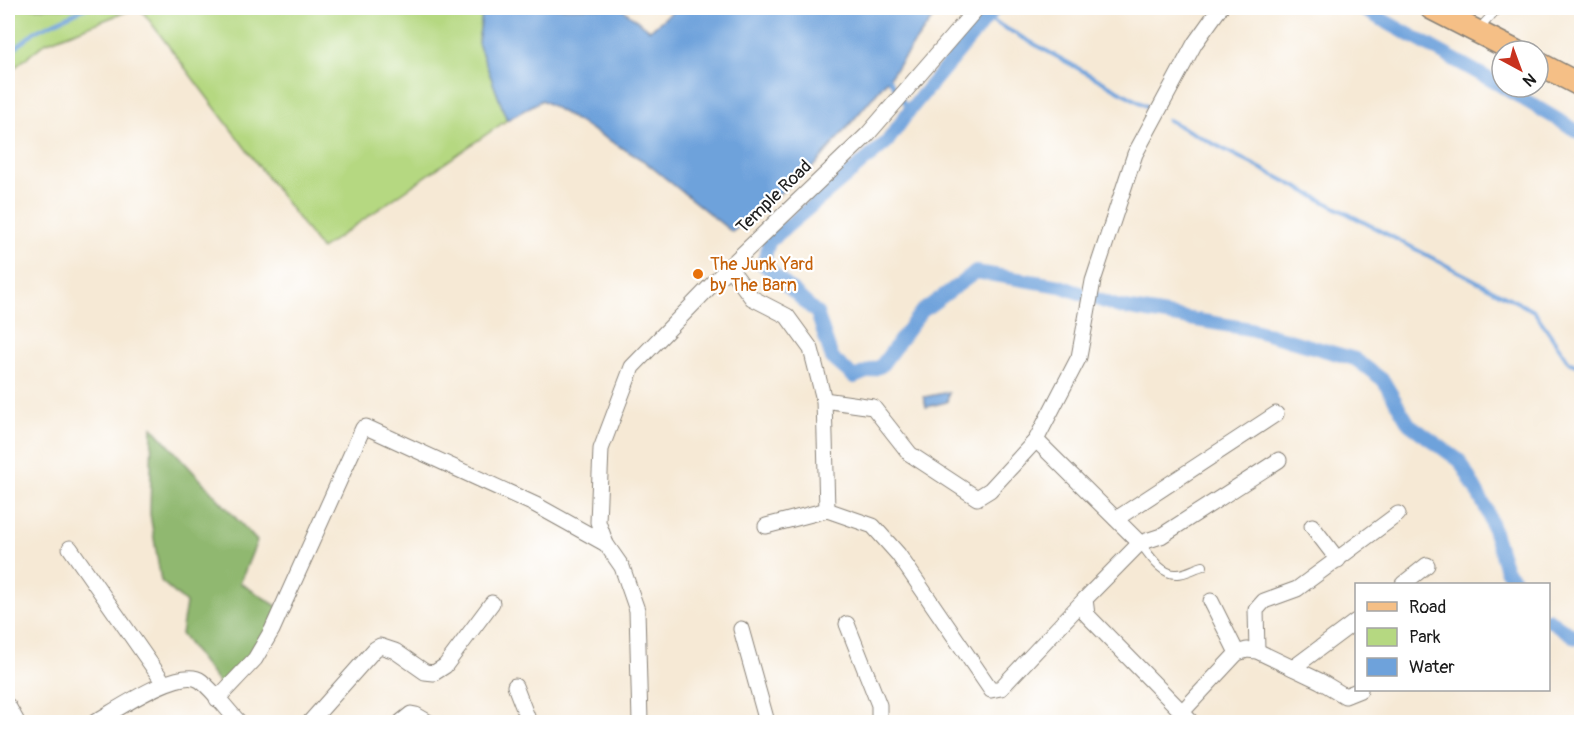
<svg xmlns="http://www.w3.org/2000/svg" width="1589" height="730" font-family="Pangolin,sans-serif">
	<rect width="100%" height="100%" fill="#fff"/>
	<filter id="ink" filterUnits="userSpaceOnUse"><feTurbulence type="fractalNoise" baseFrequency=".0167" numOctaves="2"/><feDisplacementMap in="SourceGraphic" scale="12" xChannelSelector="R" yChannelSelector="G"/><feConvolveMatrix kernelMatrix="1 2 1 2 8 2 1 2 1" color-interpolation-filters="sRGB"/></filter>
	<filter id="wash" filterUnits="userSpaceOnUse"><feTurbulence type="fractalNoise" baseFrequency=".008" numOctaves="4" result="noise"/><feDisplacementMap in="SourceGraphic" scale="24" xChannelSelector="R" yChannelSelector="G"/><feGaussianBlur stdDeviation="1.35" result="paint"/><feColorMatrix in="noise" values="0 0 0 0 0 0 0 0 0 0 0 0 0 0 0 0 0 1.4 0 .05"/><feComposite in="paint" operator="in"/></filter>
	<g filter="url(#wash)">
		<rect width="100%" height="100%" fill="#f6e9d5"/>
		<!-- green -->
		<g fill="#b5d881" stroke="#687a4e" stroke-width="1.5">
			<path d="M8,8H136L45,43L8,73Z"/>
			<path d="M140,8H483L478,43L507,120L321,249Z"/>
		</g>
		<!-- forest -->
		<path fill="#90b86f" stroke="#566a46" stroke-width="1.5" d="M152,427L257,541L240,583L283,610L227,694L181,634L186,603L161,581L150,514Z"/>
		<!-- water -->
		<g fill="#6ea2db" stroke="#455f7c" stroke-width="1.5">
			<path d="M483,8H621L650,30L677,8H940L889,78L817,163L732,232L644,161L542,100L507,120L478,43Z"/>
			<path d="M949,392L947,402L926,407L924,397Z"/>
		</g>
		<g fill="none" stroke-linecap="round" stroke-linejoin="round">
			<!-- stream -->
			<g stroke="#6ea2db" stroke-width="4">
				<path d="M987,18L1150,108"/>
				<path d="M8,55L34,32L86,8"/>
				<path d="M886,74L898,93"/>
				<path d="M902,99L909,111"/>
				<path d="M1168,120L1534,311L1569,362L1582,368"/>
			</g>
			<!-- canal -->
			<g stroke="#6ea2db" stroke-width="14">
				<path d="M995,8L909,111L887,142L769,242L763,264L817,313L832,358L854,377L881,366L921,312L976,272L1060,286L1119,307L1250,329L1355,359L1383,380L1409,424L1460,461L1487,510L1506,570L1518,584"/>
				<path d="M1361,8L1502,86"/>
				<path d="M1503,87L1582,134"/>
				<path d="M1548,619L1576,638L1582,636"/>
			</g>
		</g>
	</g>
	<g filter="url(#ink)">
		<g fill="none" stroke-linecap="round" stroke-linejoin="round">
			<!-- lane casing -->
			<g stroke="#898278" stroke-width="10">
				<g id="lane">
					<path d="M1479,29L1498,8"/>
					<path d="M1140,543C1149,554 1160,574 1176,574C1184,575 1195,568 1203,566"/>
				</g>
			</g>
			<!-- street casing -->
			<g stroke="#898278" stroke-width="17">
				<g id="street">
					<path d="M729,267L752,298L787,316L811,349L824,400L827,510"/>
					<path d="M824,400L873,407L910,454L977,498L990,490L1036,440L1079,357L1093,281L1135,154L1195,43L1220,8"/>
					<path d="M1036,440L1140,543"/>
					<path d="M1116,519L1276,414"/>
					<path d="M766,526L827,510L873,526L898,554L991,690L1001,688L1085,599"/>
					<path d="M1312,526L1338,560"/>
					<path d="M70,548L164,683"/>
					<path d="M1403,584L1427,565"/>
					<path d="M1211,601L1237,653"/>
					<path d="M847,624L879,705V722"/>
					<path d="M741,629L767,722"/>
					<path d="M1257,651L1256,610L1264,601L1297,589L1398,514"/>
					<path d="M1293,668L1356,621"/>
					<path d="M515,686L529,722"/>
					<path d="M217,699L255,659L272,630L363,428L366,427L536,505L606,544"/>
					<path d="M8,706L17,722"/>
					<path d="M95,722C115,711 181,665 201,681C215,692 226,709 239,722"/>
					<path d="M310,722L375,649L380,646L395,651L425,672L434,673L445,666L492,603"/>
					<path d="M401,722L411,714L416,715L428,722"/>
					<path d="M640,722L637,610L622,567L606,544L598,522L601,449L632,367L729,267L867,135L977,8"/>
					<path d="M1177,722L1182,712L1087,615L1085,599L1140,543L1161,536L1279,460"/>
					<path d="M1191,722L1182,712L1237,653L1247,650L1257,651L1320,681L1345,696L1360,690"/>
				</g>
			</g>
			<!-- primary casing -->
			<g stroke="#898278" stroke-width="25">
				<g id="primary">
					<path d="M1431,8L1515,51"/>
					<path d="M1538,63L1582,86"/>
				</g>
			</g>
			<!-- lane -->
			<use href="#lane" stroke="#fff" stroke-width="8"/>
			<!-- street -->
			<use href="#street" stroke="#fff" stroke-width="15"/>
			<!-- primary -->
			<use href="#primary" stroke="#f5bf86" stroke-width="22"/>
		</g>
	</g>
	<!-- markers -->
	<circle fill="#e8710a" stroke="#fff" stroke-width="2" cx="698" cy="274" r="6"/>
	<g text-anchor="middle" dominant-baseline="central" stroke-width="4.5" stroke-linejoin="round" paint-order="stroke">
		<!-- street labels -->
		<g font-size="18" fill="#1c1c1c" stroke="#fff">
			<text transform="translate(774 197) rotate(-44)">Temple Road</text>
		</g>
		<!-- food labels -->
		<g font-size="18" fill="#c56008" stroke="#fff" text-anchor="start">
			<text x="710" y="264">The Junk Yard<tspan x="710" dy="21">by The Barn</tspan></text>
		</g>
	</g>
	<!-- margin -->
	<rect width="1589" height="730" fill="none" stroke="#fff" stroke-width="30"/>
	<!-- legend -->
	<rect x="1355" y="583" width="195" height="108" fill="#ffffff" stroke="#a4a4a4" stroke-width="1.5"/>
	<rect x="1367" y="602" width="30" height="9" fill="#f5bf86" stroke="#a4a4a4" stroke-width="1.5"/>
	<text x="1409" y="613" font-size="18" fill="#1c1c1c">Road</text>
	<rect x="1367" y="628" width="30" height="18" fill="#b5d881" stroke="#a4a4a4" stroke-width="1.5"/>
	<text x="1409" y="643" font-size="18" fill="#1c1c1c">Park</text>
	<rect x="1367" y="658" width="30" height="18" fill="#6ea2db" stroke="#a4a4a4" stroke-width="1.5"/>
	<text x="1409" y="673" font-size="18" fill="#1c1c1c">Water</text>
	<!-- north arrow -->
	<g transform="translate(1520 69) rotate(139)"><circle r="28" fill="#ffffff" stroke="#a4a4a4" stroke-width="1.5"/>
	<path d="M0-4.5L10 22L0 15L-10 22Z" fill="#c8321e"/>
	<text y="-9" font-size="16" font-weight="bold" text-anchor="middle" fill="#1c1c1c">N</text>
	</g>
</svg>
